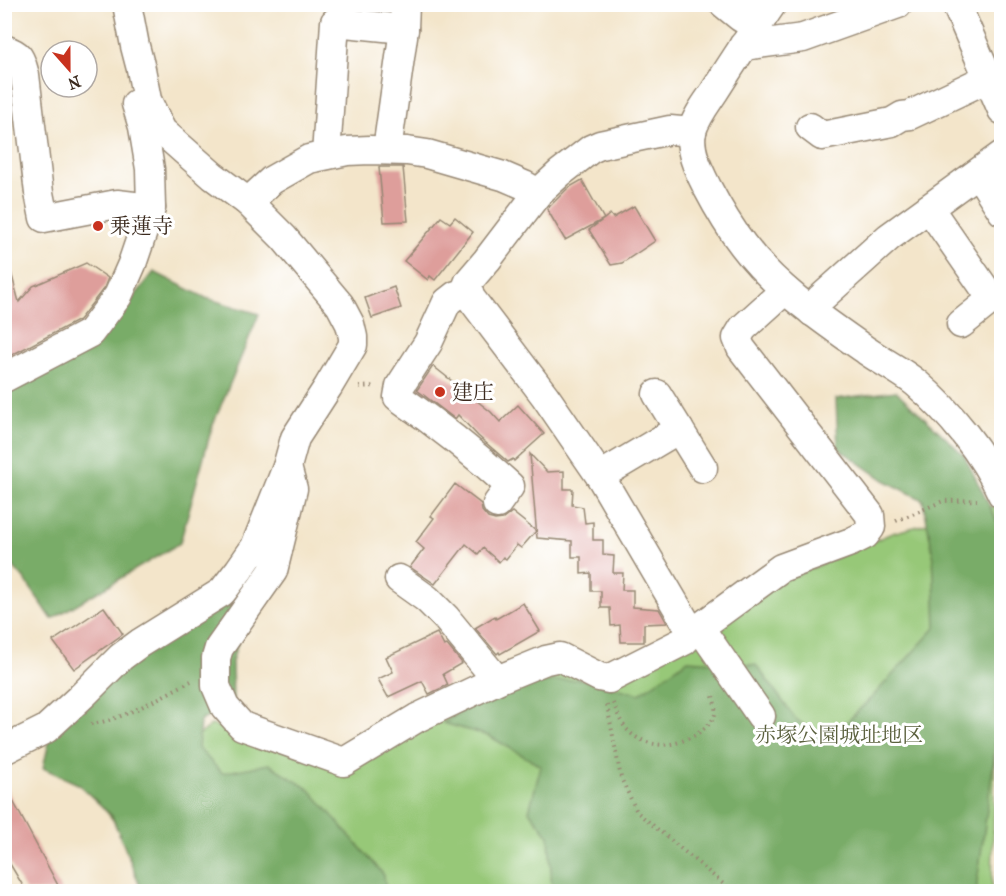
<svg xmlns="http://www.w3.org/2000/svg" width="1006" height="896" font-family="'IM FELL French Canon','Noto Serif JP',serif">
	<rect width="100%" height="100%" fill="#fff"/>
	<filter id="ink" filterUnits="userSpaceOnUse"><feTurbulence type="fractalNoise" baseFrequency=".0167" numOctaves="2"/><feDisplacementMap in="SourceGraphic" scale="12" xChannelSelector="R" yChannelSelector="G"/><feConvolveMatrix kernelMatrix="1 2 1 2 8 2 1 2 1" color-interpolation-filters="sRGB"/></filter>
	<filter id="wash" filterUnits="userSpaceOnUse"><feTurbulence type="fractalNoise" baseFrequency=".008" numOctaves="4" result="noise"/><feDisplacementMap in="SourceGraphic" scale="24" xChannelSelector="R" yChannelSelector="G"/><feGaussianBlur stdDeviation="1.35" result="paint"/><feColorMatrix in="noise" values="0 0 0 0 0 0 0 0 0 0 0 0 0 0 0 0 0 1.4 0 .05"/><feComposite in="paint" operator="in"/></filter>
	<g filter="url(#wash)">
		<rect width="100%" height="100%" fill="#f3e5ca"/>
		<!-- green -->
		<path fill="#97c878" stroke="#69794b" stroke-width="1.5" d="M998,505L1002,534V659L996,704L992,891H146L113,820L49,738L180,751L211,725L239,730L348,771L433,722L558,666L586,682L785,580L892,533Z"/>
		<!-- forest -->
		<g fill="#79ac68" stroke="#5a6b43" stroke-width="1.5">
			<path d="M154,272L206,298L259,314L212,427L180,543L52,619L25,580L5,557L4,392L93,349Z"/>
			<path d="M896,391L964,455L1001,529V667L994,759L977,883V891H552L549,836L529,811L541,766L489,736L443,723L506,685L581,679L639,694L688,660L756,665L795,718L826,743L875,694L936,627L933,554L923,500L884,480L838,448L836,399Z"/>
			<path d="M267,503L241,632L232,661L233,704L200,721L198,748L222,773L269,764L310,790L384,875L386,891H139V883L112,816L78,784L43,768L54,720L225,590Z"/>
		</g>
		<g id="blocks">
			<!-- building -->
			<g fill="#de9e9b">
				<path d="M379,167H403L408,221L384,222Z"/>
				<path d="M582,180L604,219L610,214L613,218L634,206L655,241L622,263L611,265L589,230L604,219L565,240L547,209L568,188Z"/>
				<path d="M441,217L450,223L455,217L473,232L435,280L430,276L428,280L404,261Z"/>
				<path d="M86,263L108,278L104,288L79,320L4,359V273L11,272L19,302L33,286Z"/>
				<path d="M394,287L401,308L372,318L365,298Z"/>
				<path d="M433,366L491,412L500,422L518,405L544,434L514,461L513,459L508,462L478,436L458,415L455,419L417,390Z"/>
				<path d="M530,454L547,472L564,471V489H573L572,505L583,507L585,523L593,522V540H603V555L614,556L613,573H623L622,590H633V607L659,609L667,623L644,624V642H621L620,625L611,626L610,608H601V591H591V573L581,574V557H572V541L537,538Z"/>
				<path d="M455,484L481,504L482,511L488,518L495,520L503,519L512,512L536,531L521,548L517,545L506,559L503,557L499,562L483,548L478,554L466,544L435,584L410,567L424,549L416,542L434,518L431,516Z"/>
				<path d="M523,603L540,631L500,654L499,652L497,654L475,628L495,616L496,619Z"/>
				<path d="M104,607L123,634L74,669L53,641Z"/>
				<path d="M437,633L444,646L447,645L462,663L443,674L448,685L429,694L422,681L388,697L378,679L393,672L386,657Z"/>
				<path d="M4,784L61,891H26L4,854Z"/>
			</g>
		</g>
	</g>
	<g filter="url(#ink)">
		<use href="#blocks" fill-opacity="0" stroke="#978874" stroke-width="1.5"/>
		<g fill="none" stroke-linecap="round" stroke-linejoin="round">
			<!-- minor casing -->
			<g stroke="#978874" stroke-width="31">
				<g id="minor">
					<path d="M724,4L740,17L756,27"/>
					<path d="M772,4C752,33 733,62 714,92C706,104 696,117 692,131C688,150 699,171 707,187C718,208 729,227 743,245C776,289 823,320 867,351C883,362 901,371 916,383C950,412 984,454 1002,494"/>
					<path d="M956,4L1002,110"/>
					<path d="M743,46L803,38L898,4"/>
					<path d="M4,49C22,55 20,59 25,75L39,193L44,218L117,204L151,208"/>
					<path d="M810,127L822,136L892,122L902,116L910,115L988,78"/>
					<path d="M692,132L670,130L600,145L591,149L560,173L538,193L487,260L469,281L467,286L470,297L545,396L600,476L692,633"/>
					<path d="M387,150L404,29L405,4"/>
					<path d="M326,155L335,22L404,29"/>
					<path d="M978,173L1002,211"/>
					<path d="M248,202L272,180L309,159L347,151L370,150L407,151L427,154L503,176L524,185L538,193"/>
					<path d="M929,208L992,299L961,324"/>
					<path d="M469,293L456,295L447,302L428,343L400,386L398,397C437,424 475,454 510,486L497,504"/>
					<path d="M812,312L820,299L889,237L1002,155"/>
					<path d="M4,378L90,333L118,296L132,264L151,208L150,169L143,127L136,104"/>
					<path d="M657,394L703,468"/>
					<path d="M287,467L293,489L273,571L219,648L216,658V686L225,707L242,726L344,762L417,718L497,680L546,660L560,657L599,677L609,679L684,641L692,633L781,568L851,542L865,535L871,527L870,515L741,348L737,338L743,328L785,290"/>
					<path d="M600,476L679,429"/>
					<path d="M399,579L427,599L446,618L497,680"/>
					<path d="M700,628L761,716"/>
					<path d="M4,750L46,729L84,694L121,657L140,643L222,592L239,570L255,547L287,467L295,438L328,387L353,345V337L350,324L340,305L284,238L248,202L213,176L162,131L147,100L141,69L135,46L127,4"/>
				</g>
			</g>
			<!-- path -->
			<g stroke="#978874" stroke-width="4" stroke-dasharray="1.5 4.5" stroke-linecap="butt">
				<path d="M359,387L375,386"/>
				<path d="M896,521L943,501L977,500"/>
				<path d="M613,703C618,715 622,727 633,735C638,739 648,743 655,744C674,748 702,735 713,719C717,713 715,703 713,696"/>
				<path d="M607,705L621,778L637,812L733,892"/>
				<path d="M91,724C123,720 162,696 191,681"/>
			</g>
			<!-- minor -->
			<use href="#minor" stroke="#fff" stroke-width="28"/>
		</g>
	</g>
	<!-- markers -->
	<g fill="#c8321e" stroke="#fff" stroke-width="2">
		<circle cx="98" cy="226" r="6"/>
		<circle cx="440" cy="392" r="6"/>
	</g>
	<g text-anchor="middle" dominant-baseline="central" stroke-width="6" stroke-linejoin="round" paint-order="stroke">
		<!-- poi labels -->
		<g font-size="21" fill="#3b2a1e" stroke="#fff" text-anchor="start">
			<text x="110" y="226">乗蓮寺</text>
			<text x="452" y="392">建庄</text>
		</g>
		<!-- park labels -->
		<g font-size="21" fill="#5b613e" stroke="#fff">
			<text x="839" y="735">赤塚公園城址地区</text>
		</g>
	</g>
	<!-- margin -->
	<rect width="1006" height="896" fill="none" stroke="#fff" stroke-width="24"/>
	<!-- north arrow -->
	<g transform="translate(69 69) rotate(159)"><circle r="28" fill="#ffffff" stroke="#b1aaa5" stroke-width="1.5"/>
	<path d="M0-4.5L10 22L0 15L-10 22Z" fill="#c8321e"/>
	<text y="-9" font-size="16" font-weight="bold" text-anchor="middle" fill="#3b2a1e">N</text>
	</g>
</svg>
